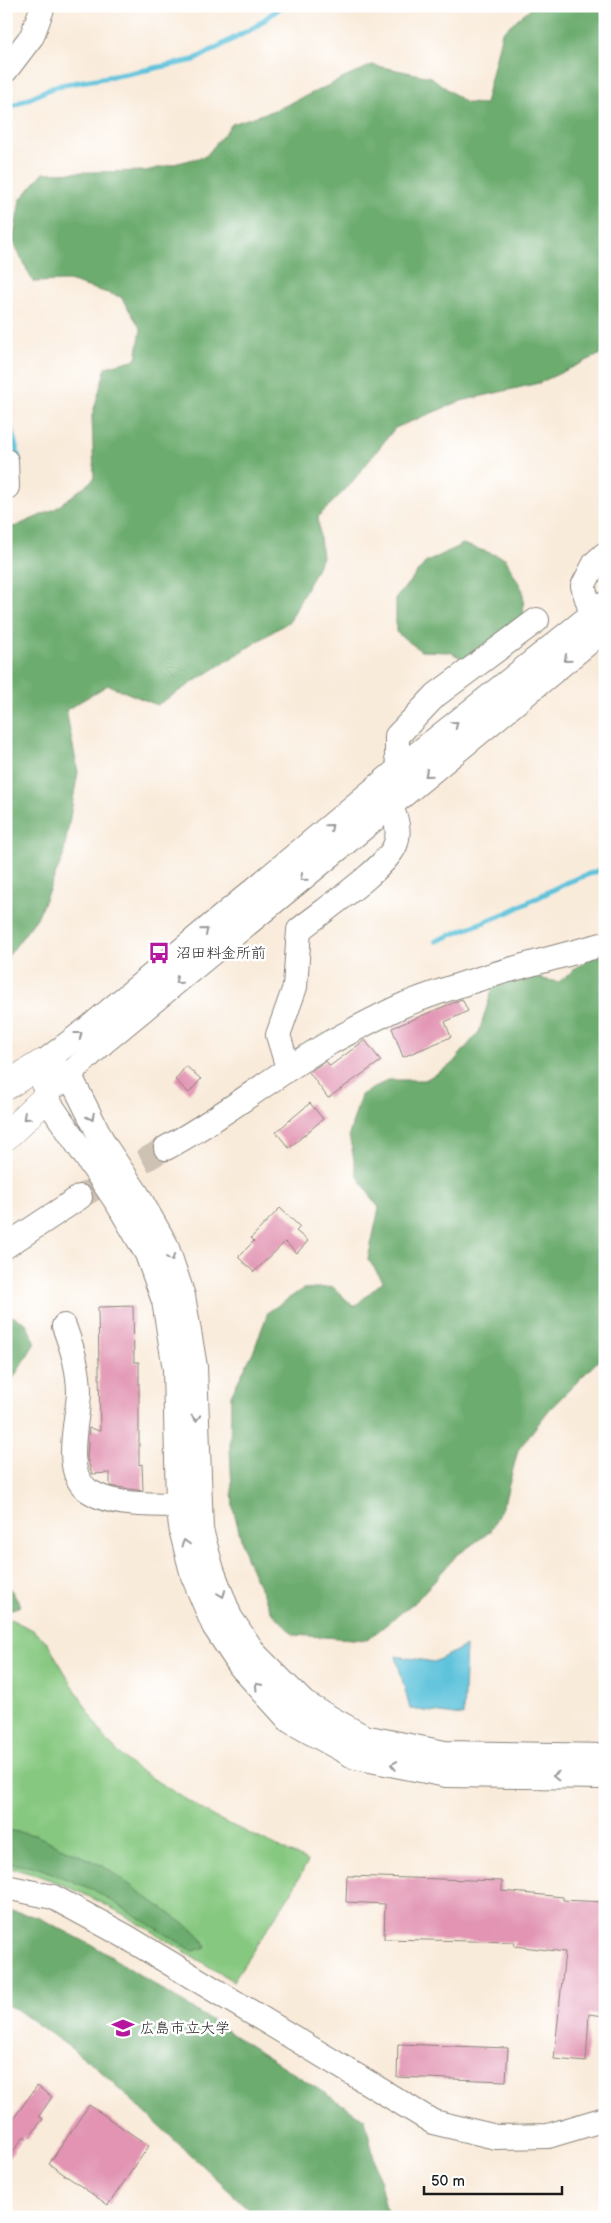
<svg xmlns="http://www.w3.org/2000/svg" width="611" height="2223" font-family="'Balsamiq Sans','Klee One',sans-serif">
	<rect width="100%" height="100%" fill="#fff"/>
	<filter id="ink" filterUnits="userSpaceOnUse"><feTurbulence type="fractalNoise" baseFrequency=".02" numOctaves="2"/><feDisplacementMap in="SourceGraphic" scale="10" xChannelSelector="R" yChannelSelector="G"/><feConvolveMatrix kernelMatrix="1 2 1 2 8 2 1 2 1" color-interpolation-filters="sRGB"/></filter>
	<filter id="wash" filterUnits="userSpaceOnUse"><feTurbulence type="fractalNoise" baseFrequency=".0096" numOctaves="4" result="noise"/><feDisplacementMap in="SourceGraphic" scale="20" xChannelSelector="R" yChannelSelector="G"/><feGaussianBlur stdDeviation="1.12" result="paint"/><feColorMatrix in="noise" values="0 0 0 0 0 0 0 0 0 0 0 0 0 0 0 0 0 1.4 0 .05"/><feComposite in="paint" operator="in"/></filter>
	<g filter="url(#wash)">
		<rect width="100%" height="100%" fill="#f9ebda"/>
		<!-- green -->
		<path fill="#86c880" stroke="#51724e" d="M6,1617L33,1630L46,1641L105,1739L131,1765L214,1817L308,1861L291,1893L233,1981C160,1938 90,1885 6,1867Z"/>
		<!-- forest -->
		<g fill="#6cac6e" stroke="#446445">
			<path d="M533,6H605V355L601,354L539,383L461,401L395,428L349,486L318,517L322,557L290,621L157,705L108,685L66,710L78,772L63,857L37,918L6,959V523L14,527L55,509L94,479L92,416L106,367L136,359L141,329L121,297L68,281L33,282L13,241L20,200L43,173L146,171L206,156L232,124L278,109L372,65L431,77L466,103L485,104L502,32Z"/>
			<path d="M463,544L505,558L523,591L524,621L470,663L450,652L421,651L396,632V598L425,563Z"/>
			<path d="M605,954V1354L549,1410L518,1450L505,1500L491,1531L456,1556L417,1600L367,1640L294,1635L271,1611L246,1558L233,1508L230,1449L231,1395L254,1350L268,1312L303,1289L333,1287L354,1307L383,1281L368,1259L379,1208L357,1175L349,1135L361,1095L388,1080H425L451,1065L479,1032L493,987L524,976L559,982L587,959Z"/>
			<path d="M6,1313L26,1323L35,1343L6,1390Z"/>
			<path d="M6,1582L21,1606L6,1611Z"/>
			<path d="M6,1830L35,1835L103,1866L197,1933L207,1947L193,1951L94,1890L39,1868L6,1863Z"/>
			<path d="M6,1910L38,1917L99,1949L365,2119L388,2217H257L93,2064L16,2009L6,2005Z"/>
		</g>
		<!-- water -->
		<path fill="#5dc2db" stroke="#3c6f7c" d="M466,1646L463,1716L410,1709L396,1656L434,1662Z"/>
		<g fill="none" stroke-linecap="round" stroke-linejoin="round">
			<!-- stream -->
			<g stroke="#5dc2db" stroke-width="5.5">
				<path d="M6,109L56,86L126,74L194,60L255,27L282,6"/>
				<path d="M6,411L19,459"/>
				<path d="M436,941L509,912L568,882L605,868"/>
			</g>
		</g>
		<g id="blocks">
			<!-- building -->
			<g fill="#e294b2">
				<path d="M462,999L468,1011L445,1022L451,1037L403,1057L392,1028Z"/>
				<path d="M365,1040L381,1061L328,1098L309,1072L326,1061L330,1066Z"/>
				<path d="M186,1066L201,1079L189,1093L175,1080Z"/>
				<path d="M310,1103L323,1119L289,1148L276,1132Z"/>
				<path d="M280,1208L300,1227L296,1231L308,1241L297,1253L285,1242L254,1272L238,1257L254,1241L251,1238Z"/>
				<path d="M133,1306L134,1362H139V1465L142,1464L143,1491L110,1486V1473L92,1474L87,1458L89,1428L100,1431L98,1307Z"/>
				<path d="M347,1876L502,1881V1891L563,1897V1900L605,1902L602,1919H605V2016L589,2014L586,2062L554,2059L565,1952L514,1946L515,1942L384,1939L385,1904L346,1902Z"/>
				<path d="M398,2044L508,2048L506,2081L397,2077Z"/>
				<path d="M37,2086L52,2097L39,2116L43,2119L28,2139L24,2136L6,2161V2129Z"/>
				<path d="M89,2105L149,2146L108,2205L49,2164Z"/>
			</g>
		</g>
	</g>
	<g filter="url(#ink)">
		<use href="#blocks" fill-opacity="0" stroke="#8a847b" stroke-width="1"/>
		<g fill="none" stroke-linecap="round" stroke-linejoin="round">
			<!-- minor-tunnel -->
			<path stroke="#cdc2b4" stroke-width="24" stroke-dasharray="24 12" stroke-linecap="butt" d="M80,1197L166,1148"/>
			<!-- minor casing -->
			<g stroke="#8a847b" stroke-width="26">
				<g id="minor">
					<path d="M6,70L32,36L43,6"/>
					<path d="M6,461L7,487"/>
					<path d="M592,615L583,586L595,563L605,554"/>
					<path d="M402,766L397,756V736L436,695L537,620"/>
					<path d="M41,1064L46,1098L118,1204L147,1254L164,1301L175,1369L178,1505L182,1533L193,1576L214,1626L241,1667L290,1721L355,1757L446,1775L605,1777"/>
					<path d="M41,1064L69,1074L105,1146L137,1194L166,1245L183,1296L195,1367L201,1530L212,1570L230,1617L255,1654L304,1703L364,1737L445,1753L605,1756"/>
					<path d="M41,1064L91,1026L402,766L605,604"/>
					<path d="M288,1068L278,1035L295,987L299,930C321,912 389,867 396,843C400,830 396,817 390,806"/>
					<path d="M59,1084L104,1042L605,629"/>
					<path d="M166,1148C224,1117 274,1075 331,1042C355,1029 381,1015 406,1004C470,979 538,962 605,944"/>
					<path d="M6,1246L80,1197"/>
					<path d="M64,1326C72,1348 79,1369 79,1393C78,1420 61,1473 89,1491C113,1507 150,1504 178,1505"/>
					<path d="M6,1887L53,1897L125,1936L433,2122L496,2137L548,2136L605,2119"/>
				</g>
			</g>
			<!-- highway casing -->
			<g stroke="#8a847b" stroke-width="29">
				<g id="highway">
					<path d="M6,1086L41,1064"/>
					<path d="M6,1136L46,1098"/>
				</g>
			</g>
			<!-- minor -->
			<use href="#minor" stroke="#fff" stroke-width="24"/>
			<!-- highway -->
			<use href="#highway" stroke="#fff" stroke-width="28"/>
		</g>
		<!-- one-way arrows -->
		<defs><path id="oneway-chevron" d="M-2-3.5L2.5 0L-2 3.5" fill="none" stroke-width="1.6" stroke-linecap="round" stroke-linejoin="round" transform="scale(1.25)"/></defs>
		<g stroke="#999">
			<use href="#oneway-chevron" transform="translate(567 659) rotate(140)"/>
			<use href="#oneway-chevron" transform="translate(455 724) rotate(-39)"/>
			<use href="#oneway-chevron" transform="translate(428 774) rotate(140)"/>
			<use href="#oneway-chevron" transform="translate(330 827) rotate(-40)"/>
			<use href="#oneway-chevron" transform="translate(303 878) rotate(140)"/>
			<use href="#oneway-chevron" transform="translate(205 931) rotate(-40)"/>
			<use href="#oneway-chevron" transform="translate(178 981) rotate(140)"/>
			<use href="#oneway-chevron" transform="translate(79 1035) rotate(-38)"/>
			<use href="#oneway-chevron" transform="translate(26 1117) rotate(137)"/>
			<use href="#oneway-chevron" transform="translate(91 1117) rotate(63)"/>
			<use href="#oneway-chevron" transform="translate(171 1258) rotate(72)"/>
			<use href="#oneway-chevron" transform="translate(196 1418) rotate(88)"/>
			<use href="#oneway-chevron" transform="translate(185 1543) rotate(-105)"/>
			<use href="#oneway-chevron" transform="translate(222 1594) rotate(69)"/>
			<use href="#oneway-chevron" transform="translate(258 1686) rotate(-132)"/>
			<use href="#oneway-chevron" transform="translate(394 1765) rotate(-169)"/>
			<use href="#oneway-chevron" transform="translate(556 1776) rotate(-179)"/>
		</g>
	</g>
	<!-- icons -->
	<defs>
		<g id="bus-bare" transform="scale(1.725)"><path d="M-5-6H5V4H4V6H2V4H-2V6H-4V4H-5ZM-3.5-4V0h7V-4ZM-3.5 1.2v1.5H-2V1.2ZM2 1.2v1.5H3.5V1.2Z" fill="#b5179e" stroke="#fff" stroke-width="2.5" paint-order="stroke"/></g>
		<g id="university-bare" transform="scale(1.725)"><path d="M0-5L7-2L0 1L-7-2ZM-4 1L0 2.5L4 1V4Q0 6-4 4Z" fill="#b5179e" stroke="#fff" stroke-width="2.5" paint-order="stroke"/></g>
	</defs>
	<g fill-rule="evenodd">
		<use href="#bus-bare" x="159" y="953"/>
		<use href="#university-bare" x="123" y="2028"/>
	</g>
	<g text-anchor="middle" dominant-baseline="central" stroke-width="5" stroke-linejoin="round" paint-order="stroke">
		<!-- poi labels -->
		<g font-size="15" fill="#1c1c1c" stroke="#fff" text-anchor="start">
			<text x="176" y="953">沼田料金所前</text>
			<text x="140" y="2028">広島市立大学</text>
		</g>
	</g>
	<!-- margin -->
	<rect width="611" height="2223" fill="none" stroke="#fff" stroke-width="25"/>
	<!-- scale -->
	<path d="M424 2186v8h138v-8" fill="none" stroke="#1c1c1c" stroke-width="2.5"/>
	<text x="431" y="2186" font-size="15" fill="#1c1c1c" stroke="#ffffff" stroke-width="4" paint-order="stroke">50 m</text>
</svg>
